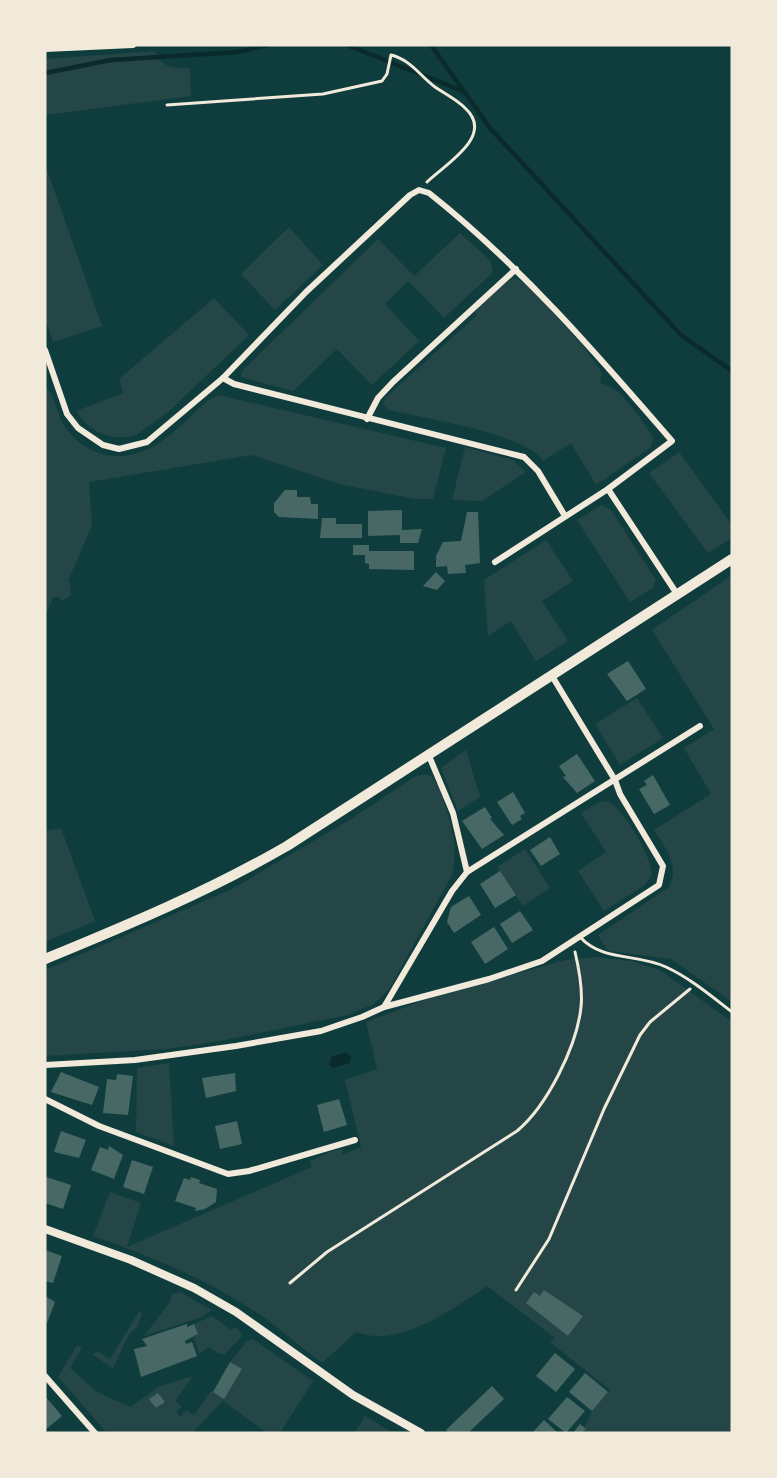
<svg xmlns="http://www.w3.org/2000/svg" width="777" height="1478" font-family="'Archivo Narrow',sans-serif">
	<rect width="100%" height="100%" fill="#0f3d3e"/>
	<!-- green -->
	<g fill="#244646">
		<path d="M155,51C161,68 174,68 190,68L191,96L45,115V59Z"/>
		<path d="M45,164L102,326L53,342L45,319Z"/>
		<path d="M289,227L323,265L275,310L241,274Z"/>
		<path d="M460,233L490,260L493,270L491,274L444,318L408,281L385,304L419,341L372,385L337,349L293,391L241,377L242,371L378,239L414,276Z"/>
		<path d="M516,279L527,284L584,347L602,373L600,383C622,387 640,418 653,437L651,447L596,485L571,443L543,461C524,433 423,418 388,410L383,404L385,398L477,315L475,312C485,300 499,279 516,279Z"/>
		<path d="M214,298L249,335L168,412L136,435C112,442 90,433 76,411L123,393L119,379Z"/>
		<path d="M45,387C56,396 57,416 65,427C75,441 90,452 106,455C150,463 178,427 207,401L218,395L446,448L433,499H415L339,484L252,455L89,482L92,525L68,581L70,584L71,595L62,601L59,597H53L51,604L48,606L50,608L45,612Z"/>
		<path d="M465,447L513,460L526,472L482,501L452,500Z"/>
		<path d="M679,452L732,525V538L708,553L649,473Z"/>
		<path d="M602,505L611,510L656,580L653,588L630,602L577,520Z"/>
		<path d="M546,540L573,581L542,601L568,641L536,661L511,621L488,636L484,580Z"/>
		<path d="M732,575V1002L671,959L608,951L598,935L669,887C680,866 666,848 654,830L711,794L684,748L714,729L652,630Z"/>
		<path d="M637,698L663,738L620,765L595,724Z"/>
		<path d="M466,750L480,797L458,811L441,768Z"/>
		<path d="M426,774L431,776L439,787L450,821L455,846L453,873L390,988L374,1004L348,1015L220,1041L167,1049L45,1056V970L232,889L351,819L414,777Z"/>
		<path d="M608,801C623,808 652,857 652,875L645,885L604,911L578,871L606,852L581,813L599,802Z"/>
		<path d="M61,828L95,921L45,942V831Z"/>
		<path d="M525,849L550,888L523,906L497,867Z"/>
		<path d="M595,957L631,961L660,970L732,1022V1433H582L592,1411L610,1390L550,1342L555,1338L487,1286C454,1309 397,1349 356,1332L322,1363C298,1345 274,1323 248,1307C200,1276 147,1255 93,1236L110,1192L141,1203L127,1247L312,1167L310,1161L335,1150L344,1149L341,1155L361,1147L345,1080L377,1069L366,1022L427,999L565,960Z"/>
		<path d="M169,1063L174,1146L136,1132L137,1068Z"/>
		<path d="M180,1292L212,1310L202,1317L144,1336L170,1302L172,1294Z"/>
		<path d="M140,1310L142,1314L137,1327L129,1334L113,1368L93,1355L97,1351L110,1359Z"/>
		<path d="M212,1316L231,1330L237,1327L242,1336L225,1354H219L209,1347L199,1354L193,1336L198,1334L194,1324Z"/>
		<path d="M253,1339L313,1381L280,1433H267L223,1401L192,1433H107L58,1377L77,1345L82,1348L70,1368L97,1392L131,1407L158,1387L193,1376L175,1401L182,1407L176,1411L180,1417L186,1410L194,1415L211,1391L224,1398L242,1369L230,1362L248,1340Z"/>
		<path d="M365,1416L393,1433H355Z"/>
	</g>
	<!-- water -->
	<path fill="#0a2a2b" d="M346,1052L351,1057L349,1063L334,1068L329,1065L331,1057Z"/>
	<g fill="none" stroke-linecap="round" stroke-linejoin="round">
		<!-- stream -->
		<g stroke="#0a2a2b" stroke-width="4.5">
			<path d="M347,45L465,92"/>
			<path d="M431,45L490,128L681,335L732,371"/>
			<path d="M45,73L111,60L238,52L268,45"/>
		</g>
	</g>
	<!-- building -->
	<g fill="#486865">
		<path d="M285,490H297V497H310L311,504H318V519L279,517L274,512V503Z"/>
		<path d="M402,510V530L422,529L418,543H400V535L368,536V511Z"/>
		<path d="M467,512H478L480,563L465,565L466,573L448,574L447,566L436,567V556L443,542L461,541Z"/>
		<path d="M322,518H336V524H362V538H320Z"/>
		<path d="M353,545H369V551H414V570L369,569V564L365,563V555H353Z"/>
		<path d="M436,572L445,581L437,590L423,586Z"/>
		<path d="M628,661L646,689L627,701L607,674Z"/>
		<path d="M577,754L595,781L577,793L563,777L566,776L559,766Z"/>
		<path d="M653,775L670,805L654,814L639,789L647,785L644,781Z"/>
		<path d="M513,792L525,813L520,816L522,819L512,825L497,802Z"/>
		<path d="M485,807L492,818L490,819L504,835L482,849L462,821Z"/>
		<path d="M550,837L560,854L541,866L530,850Z"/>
		<path d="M500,871L516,895L495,908L480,884Z"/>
		<path d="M469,896L481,915L454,933L447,922L451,907Z"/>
		<path d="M520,911L533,930L512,943L500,924Z"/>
		<path d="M494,927L508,949L485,964L471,942Z"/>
		<path d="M61,1072L99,1087L92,1105L51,1092Z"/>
		<path d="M235,1073L236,1091L206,1098L202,1078Z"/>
		<path d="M117,1074L133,1076L128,1115L103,1113L107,1079L116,1080Z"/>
		<path d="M339,1099L347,1125L324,1132L317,1105Z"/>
		<path d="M237,1121L242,1144L220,1149L215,1126Z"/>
		<path d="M61,1131L86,1140L79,1158L54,1152Z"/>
		<path d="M109,1146L123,1155L114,1179L91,1170L100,1147L108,1150Z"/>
		<path d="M132,1160L153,1167L144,1194L123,1187Z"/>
		<path d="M46,1177L71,1185L63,1209L45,1203Z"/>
		<path d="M191,1177L200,1180L199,1183L217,1189L216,1202L205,1209L195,1211L196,1208L175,1201L184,1178L190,1180Z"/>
		<path d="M45,1250L62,1256L53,1283L45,1281Z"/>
		<path d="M544,1290L583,1316L568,1336L526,1303L534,1292L540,1296Z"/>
		<path d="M45,1296L55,1302L47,1323L45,1321Z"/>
		<path d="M187,1324V1327L194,1324L198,1334L185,1341L186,1344L192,1342L197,1356L141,1377L134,1349L147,1346L142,1339Z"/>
		<path d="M555,1353L575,1369L556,1392L536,1376Z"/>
		<path d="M230,1362L242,1369L224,1399L213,1392Z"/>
		<path d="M585,1373L608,1392L592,1411L569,1392Z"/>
		<path d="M492,1386L504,1399L468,1433H449L446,1430Z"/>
		<path d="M158,1393L165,1402L156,1408L149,1399Z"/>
		<path d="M45,1396L62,1416L45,1430Z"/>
		<path d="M567,1397L585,1411L566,1433L548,1419Z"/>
		<path d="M544,1420L558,1433H532Z"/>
		<path d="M580,1424L586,1429L582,1433H573Z"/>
	</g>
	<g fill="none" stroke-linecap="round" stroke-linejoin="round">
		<!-- path -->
		<g stroke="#f1e9da" stroke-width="3">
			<path d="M167,105L323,94L382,81L387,74L391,55C411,60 419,75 435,87C445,94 456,99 465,108C496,136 444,165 427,182"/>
			<path d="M290,1283L327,1252L517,1131C547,1106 577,1046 581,1007C583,989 579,969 575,952"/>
			<path d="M516,1290L549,1239L604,1109L640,1035L650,1022L690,989"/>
		</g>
		<!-- service -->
		<path stroke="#f1e9da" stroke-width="3" d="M580,937C603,962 636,953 666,967C690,978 711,996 732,1012"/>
		<!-- minor -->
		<g stroke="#f1e9da" stroke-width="6">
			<path d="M45,49L133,45"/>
			<path d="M45,350L67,414L78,428L103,445L119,449L147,442L223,378L306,292L410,195L419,190L429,193C520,265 596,353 672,441L608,489L495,562"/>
			<path d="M223,378L234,384L524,457L538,471L565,516"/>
			<path d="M367,419L378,398L393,382L516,269"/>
			<path d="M608,489L677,594"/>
			<path d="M429,756L453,813L467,872"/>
			<path d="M384,1007L489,979L542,961L659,885L663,866L620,794L615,780L552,676"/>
			<path d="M45,1065L135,1060L236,1046L321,1031L362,1017L384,1007L452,891L467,872L700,726"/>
			<path d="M45,1099L99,1126L228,1174L249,1171L355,1140"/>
			<path d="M45,1376L95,1433"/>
		</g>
		<!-- tertiary -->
		<path stroke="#f1e9da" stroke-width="8" d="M45,1229L131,1260L194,1288L236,1312L353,1395L421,1433"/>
		<!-- primary -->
		<path stroke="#f1e9da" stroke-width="10" d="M45,959C128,925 209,891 287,846L732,559"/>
	</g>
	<!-- border -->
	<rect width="777" height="1478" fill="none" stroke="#f1e9da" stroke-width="93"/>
</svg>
